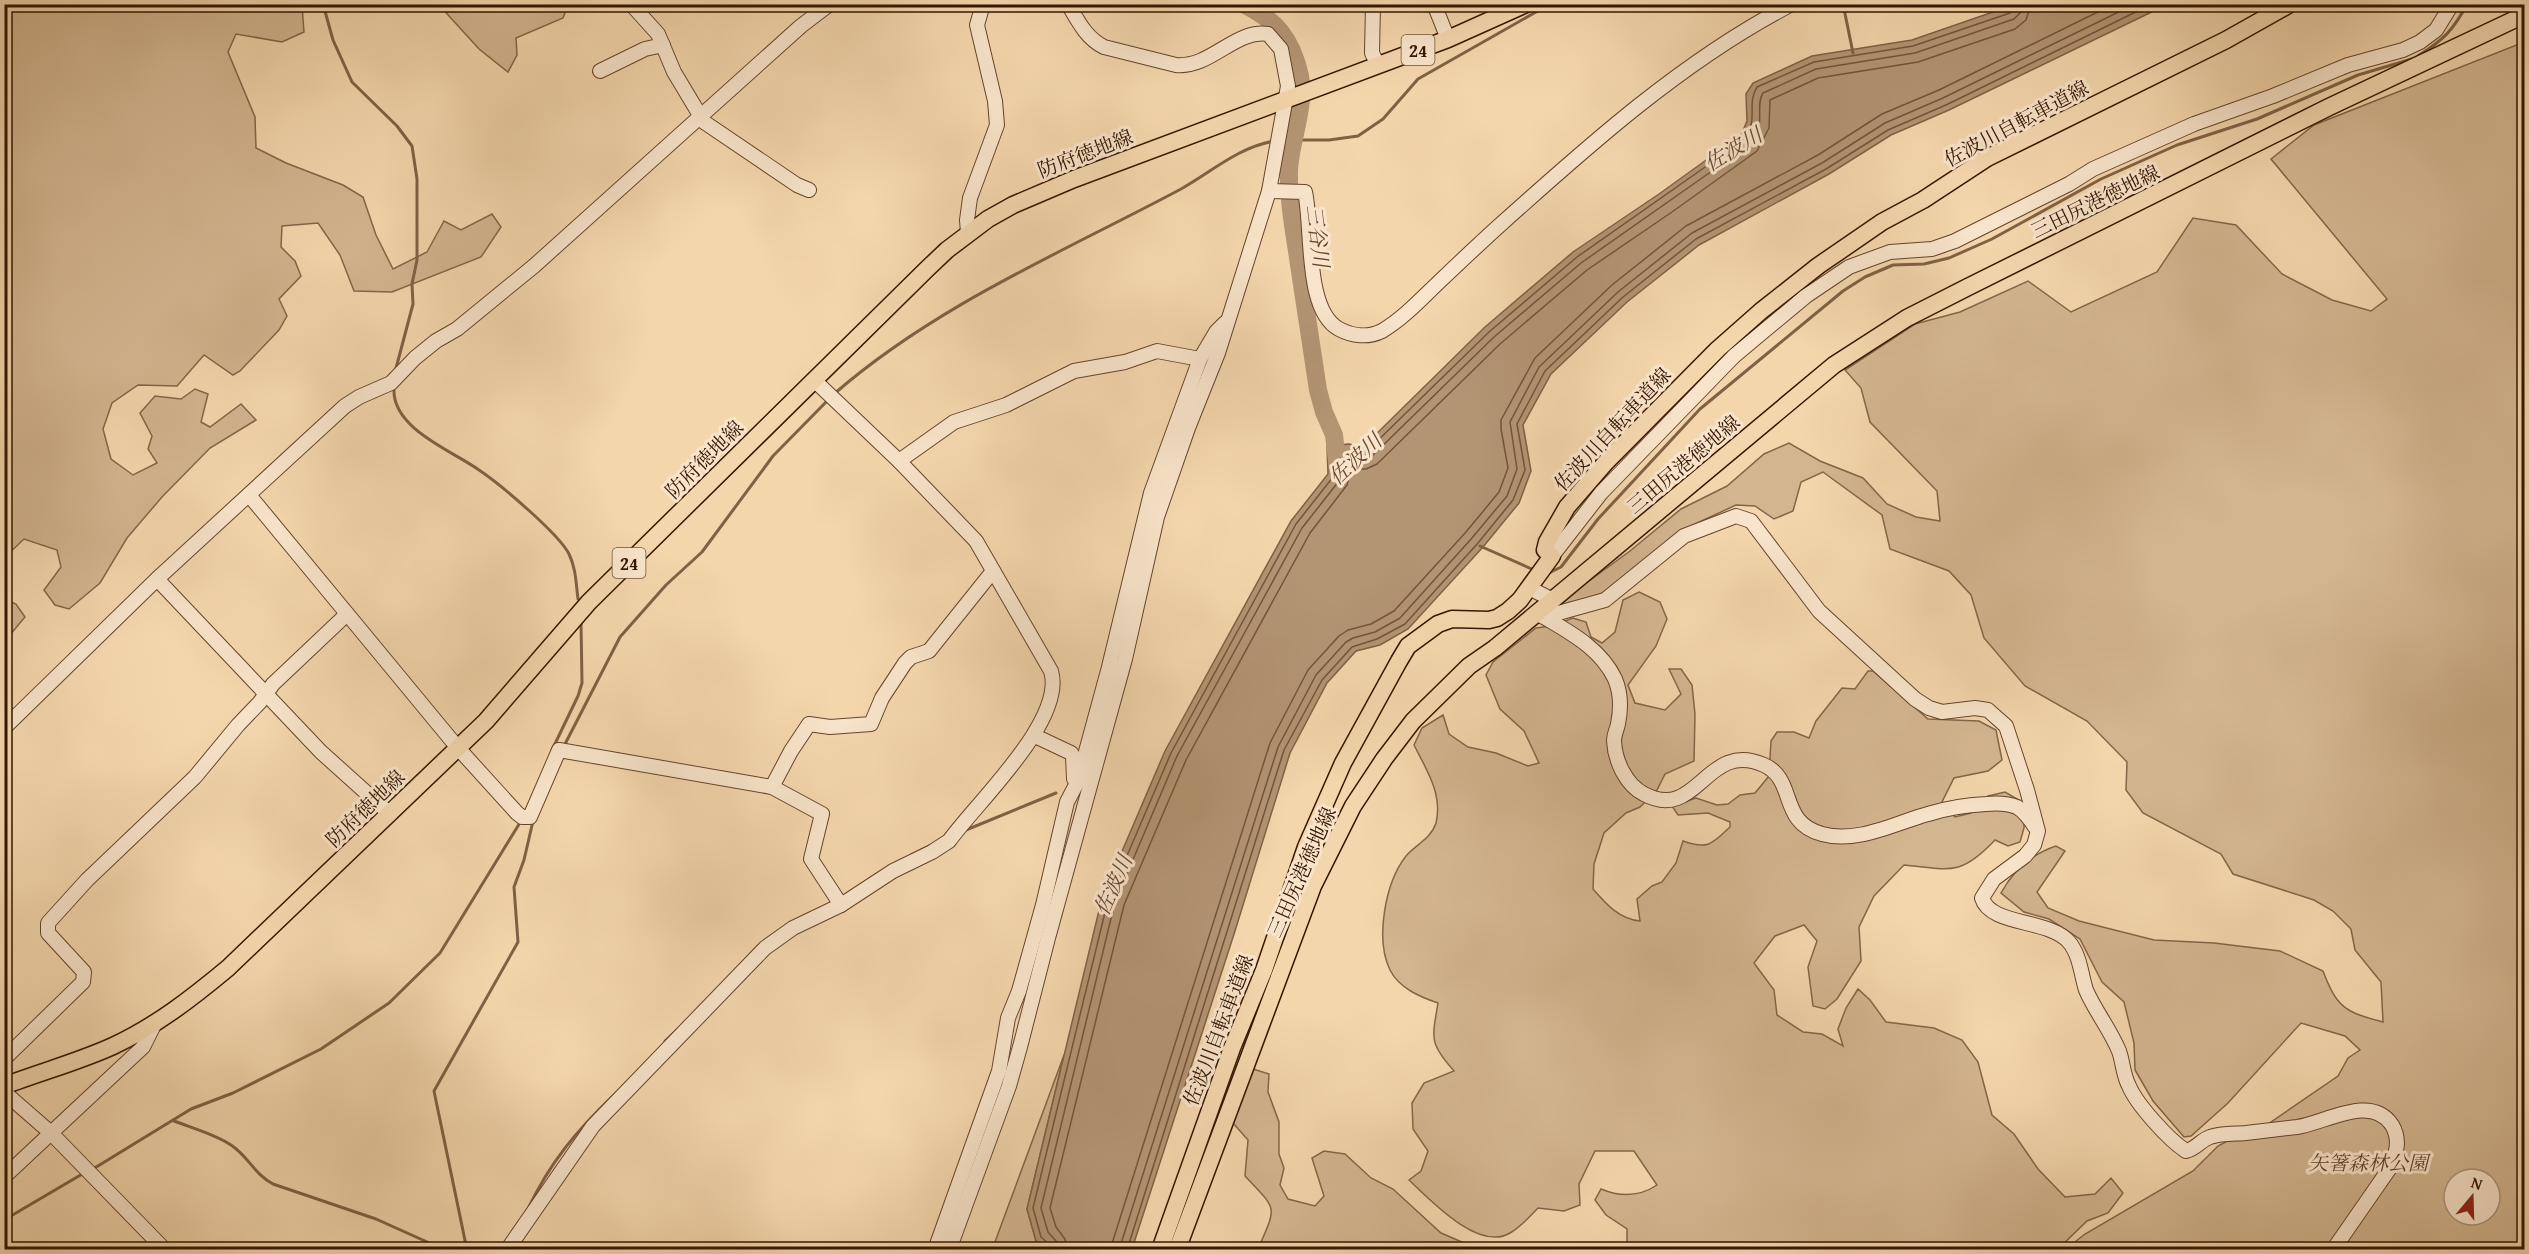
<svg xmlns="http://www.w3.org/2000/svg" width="2529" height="1254" font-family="'Gentium Book Plus','Noto Serif JP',serif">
	<rect width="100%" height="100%" fill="#f4d6ad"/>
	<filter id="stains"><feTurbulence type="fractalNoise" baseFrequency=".00333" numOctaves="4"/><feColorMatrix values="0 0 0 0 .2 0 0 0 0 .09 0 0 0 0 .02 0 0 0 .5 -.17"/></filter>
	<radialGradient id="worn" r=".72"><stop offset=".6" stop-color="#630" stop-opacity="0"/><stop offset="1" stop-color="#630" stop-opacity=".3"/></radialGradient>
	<!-- green -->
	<g fill="#d3b590" stroke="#846548" stroke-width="1.5" fill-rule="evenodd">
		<path d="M5,4L302,5L304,32L282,42L236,34L228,52L255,117L256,148L286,163L343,185L363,197L376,235L393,269L427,252L444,221L461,230L492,214L501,227L481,257L392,292L354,291L340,255L318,223L282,226L281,247L295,261L301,276L279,299L287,316L279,330L240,371L233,375L204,355L177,386L138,385L112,403L103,429L111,459L133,475L157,463L148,449L152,436L140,413L155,396L181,399L195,389L208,394L201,422L210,427L241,404L256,420L210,448L162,497L127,538L100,583L69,609L55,605L44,590L61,567L57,550L24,539L5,557Z"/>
		<path d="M568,5L563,18L516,38L517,55L508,72L479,49L439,5Z"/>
		<path d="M2524,42V1249H2066L2085,1234L2193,1171L2218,1146L2231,1139L2255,1133L2338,1076L2348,1058L2360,1050L2345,1036L2301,1023L2228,1103L2191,1136L2184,1137L2153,1101L2135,1070L2134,1043L2124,1002L2102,982L2080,939L2049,919L2024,912L2001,893C2013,871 2032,854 2056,846L2065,851L2037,892L2048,908L2079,921L2154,940L2214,943L2280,951L2323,971C2337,1008 2345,1012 2383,1022L2381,982L2355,950L2351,929L2333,911L2314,900L2233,874L2221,854L2143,813L2126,790L2127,762L2087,721L2025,686L1984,638L1971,595L1949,571L1890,549L1882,515L1823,472L1801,482L1793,511L1774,519L1755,506L1736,505L1680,531L1614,588L1565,609L1563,600L1630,551L1681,509L1727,486L1764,454L1789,443L1820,461L1863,478L1887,504L1916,517L1940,521L1937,491L1870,422L1861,388L1845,370L1915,324L1960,312L2028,281L2071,312L2157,272L2193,218L2236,225L2282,274L2332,300L2371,311L2387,299L2271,159L2314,125ZM2454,1179H2490V1215H2454Z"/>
		<path d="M1639,592L1660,602L1667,619L1656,646L1628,685L1635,703L1665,710L1681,694L1669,669H1681L1692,685L1695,714L1694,761L1665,774L1657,790L1640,807L1626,813L1604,833L1594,864L1593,889C1606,904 1619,919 1640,921L1637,899L1652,886L1662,882L1676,863L1683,841C1708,850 1712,844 1730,827V822L1708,813L1678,815L1672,806L1696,798L1717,805L1728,804L1740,795L1755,793L1769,776L1771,741L1777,732H1794L1809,738L1816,721L1842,688L1855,689L1868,671H1873L1928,719L1979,721L1996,730L2002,760L1988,771L1954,778L1942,802L1955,817L1971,813L1988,796L2005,792L2024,803V828L2020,842L2008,846L1995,840C1961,876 1951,870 1904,865L1874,896L1859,927L1861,961L1837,999L1825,1009L1813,1006L1808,967L1817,941L1804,925L1775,936L1754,963L1774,990L1777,1015L1803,1032L1822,1034L1843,1046L1838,1029L1846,1008L1858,989L1870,1000L1886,1022L1934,1028L1962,1040L1978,1062L1992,1115L2014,1134L2038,1169L2065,1197L2095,1194L2111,1178L2123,1193L2108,1213L2087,1221L2058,1249H1627V1229L1606,1215L1595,1200L1601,1189C1620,1197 1639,1197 1657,1185L1634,1151H1595L1579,1184L1580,1205L1564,1211L1538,1208C1530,1216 1521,1227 1510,1233C1479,1252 1430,1200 1409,1180L1421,1171L1428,1151L1413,1129L1412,1103L1424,1083L1454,1071C1429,1043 1432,1039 1438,1003C1420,997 1399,988 1390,970C1375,939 1385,883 1406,856C1415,845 1431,839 1436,823C1443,794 1426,769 1414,745L1422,728L1443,715L1449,734L1468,747L1496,753L1528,766L1539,763L1524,731L1500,709L1486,675L1493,662L1536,628L1551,626L1573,618L1586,622L1591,637L1602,643L1615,632L1623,600Z"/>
		<path d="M4,599L16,604L25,617L5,641Z"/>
		<path d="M1064,1055L1027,1209L1036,1241L1048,1249L992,1250Z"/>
		<path d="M1253,1069L1269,1074L1268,1092L1279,1122V1154L1284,1168L1280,1185L1288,1199L1315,1206L1324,1196L1312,1158L1324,1151L1345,1154L1371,1178L1393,1189L1441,1233L1478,1249H1258C1277,1205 1278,1211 1245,1176L1248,1140L1233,1123Z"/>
	</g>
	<!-- water -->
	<path fill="#b39473" stroke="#806145" stroke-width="1.5" d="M2016,4L2166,5L1949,110L1891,135L1829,174L1699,245L1627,302L1551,374L1523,425L1531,471L1519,503L1483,547L1408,629L1380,645L1356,651L1327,683L1290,753L1235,931L1132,1249H1048L1036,1241L1027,1209L1102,898L1165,751L1291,521L1328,474L1327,446L1349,444L1363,447L1485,327L1573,252L1659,194L1741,135L1747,121L1746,94L1753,83L1812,56L1912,40Z"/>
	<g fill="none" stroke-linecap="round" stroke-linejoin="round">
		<!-- shore -->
		<g stroke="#74543a" stroke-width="1.5">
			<path d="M1051,1250L1049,1244L1041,1237L1033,1208L1108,900L1171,753L1296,524L1333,477L1334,452L1367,451L1489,332L1577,257L1745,139C1759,118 1746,105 1757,87L1814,62L1913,46L2010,13L2014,4"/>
			<path d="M1058,1250L1056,1241L1048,1232L1041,1208L1115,902L1177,756L1302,528L1339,481L1342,459L1363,460L1371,457L1494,337L1581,263L1749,145C1768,125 1754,107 1763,93L1816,69L1915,53L2014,19L2020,13L2022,4"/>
			<path d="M1067,1250L1065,1239L1056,1227L1050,1208L1124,905L1186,760L1310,533L1347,485L1351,469H1366L1377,464L1500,344L1587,270L1672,212L1757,151L1769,128L1770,100L1818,78L1918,62L2015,29L2026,20L2031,4"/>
			<path d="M1110,1250L1270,743L1308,670L1339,636L1348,630L1371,624L1394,611L1466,532L1499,492L1508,468L1501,429V420L1535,358L1612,285L1686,226L1818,155L1882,114L1939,90L2114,4"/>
			<path d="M1119,1250L1278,747L1316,675L1346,642L1353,638L1375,632L1400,618L1472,538L1507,496L1517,469L1510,422L1539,367L1618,292L1692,233L1822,163L1885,123L1943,98L2135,4"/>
			<path d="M1127,1250L1284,750L1322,680L1352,647L1377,639L1405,624L1478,543L1513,500L1525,470L1517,424L1545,371L1623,297L1696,239L1826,169L1888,130L1946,105L2152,4"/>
		</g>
		<!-- stream -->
		<g stroke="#806145" stroke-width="3">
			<path d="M323,4L333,40L352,82L397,126L412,146L417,179V260L412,284L413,304L395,372"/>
			<path d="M1843,4L1853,53"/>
			<path d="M2418,56C2443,40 2453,31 2467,4"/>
			<path d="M1283,140H1329L1358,136L1383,119L1418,79L1550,4"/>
			<path d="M394,389C392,429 453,451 479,470C500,484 559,534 569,554C576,568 576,584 578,599"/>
			<path d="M834,394C936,305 1063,252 1181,189C1211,172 1239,147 1274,141"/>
			<path d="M1480,546L1534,570"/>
			<path d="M1547,574L1561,567L1598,519L1700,409L1843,291L1865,277L1893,265L1924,264L1949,258L1992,239L2101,179L2177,145L2257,119L2358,75L2412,59"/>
			<path d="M564,746L620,637L666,585L702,552L773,456L829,399"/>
			<path d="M552,750L578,696L582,683L581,622"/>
			<path d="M966,830L1056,793"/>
			<path d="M911,855L935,843"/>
			<path d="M743,962L759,945"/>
			<path d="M665,1041L678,1029"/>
			<path d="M174,1121C192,1128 215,1134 231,1145C248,1156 255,1175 273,1184L376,1219L445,1250"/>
			<path d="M93,1169L191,1109L233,1093L321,1049L389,1003L440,953L521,821"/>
			<path d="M528,1209C550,1162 577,1130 615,1094"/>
			<path d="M4,1220L84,1173"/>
			<path d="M467,1250L434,1091L518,942L514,887L524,860L533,821"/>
		</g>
		<!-- river -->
		<path stroke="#b39473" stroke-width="18" d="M1243,4C1276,20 1292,39 1300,76C1306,107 1290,141 1289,171C1288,200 1294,230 1298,258C1305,302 1311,346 1318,390L1324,412L1334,435L1338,469"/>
		<!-- minor casing -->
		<g stroke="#64452c" stroke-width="16">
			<g id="minor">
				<path d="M631,4L658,34L674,72L704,122L797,185L809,190"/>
				<path d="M1373,4L1372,53L1378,65"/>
				<path d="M1434,4L1448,39"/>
				<path d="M600,71L645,49L663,45"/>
				<path d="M1269,191L1305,192C1313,227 1304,310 1339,329C1352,336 1368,338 1382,331C1404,318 1422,298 1440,281C1460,262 1480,243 1500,225C1589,145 1685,59 1792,4"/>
				<path d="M968,233L967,220L970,198L997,125L995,101L977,25L983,4"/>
				<path d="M899,461L954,422L1006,405L1074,371L1125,362L1157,351L1200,359"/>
				<path d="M249,495L458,748L517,813L522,817H530L559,750L772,787L791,751L809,724L830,727L871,724L882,698L905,663L911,657L929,651L993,571"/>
				<path d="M1552,556L1601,493L1734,356L1806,296L1849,267L1890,252L1932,249L1955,241L2069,184L2093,169L2194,124L2273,96L2348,65L2403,50L2420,42L2436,30L2452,4"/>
				<path d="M157,579L321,752L390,814"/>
				<path d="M1529,588L1553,600"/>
				<path d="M1536,614L1544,617L1605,600L1684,536L1736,516L1751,521L1819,611L1915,699L1929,708L1942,712L1975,708L1988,710L2006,726L2027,790L2038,831L2034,845L2025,856L1994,879L1982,898C1990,926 2050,919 2069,942C2080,955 2081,974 2086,990C2095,1011 2110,1029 2119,1051C2123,1062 2123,1075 2129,1086C2137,1105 2169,1140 2186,1151C2196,1149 2201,1140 2210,1137C2221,1133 2235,1134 2246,1133C2263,1131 2280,1129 2297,1127C2325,1123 2371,1093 2392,1125C2400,1139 2397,1150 2392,1165L2333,1250"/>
				<path d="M1544,617C1571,633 1601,649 1615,679C1621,693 1621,709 1618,724C1617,729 1614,735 1614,741C1615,761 1626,785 1644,794C1698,823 1706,739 1764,765C1797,780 1778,822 1822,834C1857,844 1895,823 1928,814C1947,808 1966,805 1986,804C1996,803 2007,803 2017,807C2025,812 2030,819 2035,827"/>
				<path d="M4,728L157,579L345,406L359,397L391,383L415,358L436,341L457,329L534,266L801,26L830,4"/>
				<path d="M1035,736L1071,753L1073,756L1074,779"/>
				<path d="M772,787L822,814L811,859L841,905"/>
				<path d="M4,1059L83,982L84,972L48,933V923L87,880L195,777L238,725L260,702L273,684L347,614"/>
				<path d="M4,1092L51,1133L165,1250"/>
				<path d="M4,1177L143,1047L155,1023"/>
				<path d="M507,1250L593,1126L765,948L793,928L841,905L893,871L932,852L949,841C977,802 1066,720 1051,671L976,541L899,461L814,380"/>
				<path d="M935,1250L999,1071L1008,1018L1019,991L1043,905L1067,802L1078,781L1109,667L1151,493L1200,359L1216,332L1225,323"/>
				<path d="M949,1250L1009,1086L1020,1047L1048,938L1125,659L1157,517L1188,428L1218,353L1269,191L1288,86L1281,49L1268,34C1235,29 1211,68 1176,65L1104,47C1086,38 1078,21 1068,4"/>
			</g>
		</g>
		<!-- major casing -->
		<g stroke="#341501" stroke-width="19">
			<g id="major">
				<path d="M4,1086C40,1072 78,1062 113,1046C156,1026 192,998 228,968L486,721L589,602L928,268L947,250L988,219L1013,205L1074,179L1448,39L1526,4"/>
				<path d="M1160,1250L1232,1048L1264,970L1306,847L1343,763L1399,661L1408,646L1438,624L1452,619L1489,620L1497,618L1508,611L1520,600L1552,556L1545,550L1547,542L1567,507L1606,462L1718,349L1761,311L1818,266L1882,222L1923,200L1987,158L2226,40L2290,4"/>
				<path d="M1177,1250L1313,886L1353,806L1384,759L1413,721L1469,666L1495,648L1834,365L1907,318L1968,287L2329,107L2524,15"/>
			</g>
		</g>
		<!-- minor -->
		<use href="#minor" stroke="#f8e4ca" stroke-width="14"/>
		<!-- major -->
		<use href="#major" stroke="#f4d6ad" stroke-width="16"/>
	</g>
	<g text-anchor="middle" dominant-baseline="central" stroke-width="6" stroke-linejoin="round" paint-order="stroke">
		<!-- shield labels -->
		<g fill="#f8e4ca" stroke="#6f533d" stroke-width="1.5">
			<rect x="1401.5" y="35" width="33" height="30" rx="4.5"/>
			<rect x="612.5" y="548" width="33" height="30" rx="4.5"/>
		</g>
		<g font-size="18" font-weight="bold" fill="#341501">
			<text x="1418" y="50">24</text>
			<text x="629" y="563">24</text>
		</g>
		<!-- street labels -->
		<g font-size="20" fill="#341501" stroke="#f8e4ca">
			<text transform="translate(2016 123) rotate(-28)">佐波川自転車道線</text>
			<text transform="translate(1085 153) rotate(-21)">防府徳地線</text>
			<text transform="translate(2095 201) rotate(-26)">三田尻港徳地線</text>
			<text transform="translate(1612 429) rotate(-47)">佐波川自転車道線</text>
			<text transform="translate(704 459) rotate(-45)">防府徳地線</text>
			<text transform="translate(1683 464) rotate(-40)">三田尻港徳地線</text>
			<text transform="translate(365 808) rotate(-44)">防府徳地線</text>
			<text transform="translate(1301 872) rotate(-66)">三田尻港徳地線</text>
			<text transform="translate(1218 1030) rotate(-69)">佐波川自転車道線</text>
		</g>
		<!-- park labels -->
		<g font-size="20" font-style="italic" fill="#64452c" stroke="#f8e4ca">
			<text x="2368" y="1162">矢箸森林公園</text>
		</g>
		<!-- water labels -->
		<g font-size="21" font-style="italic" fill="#67482f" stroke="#f8e4ca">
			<text transform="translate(1733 149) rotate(-31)">佐波川</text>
			<text transform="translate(1318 236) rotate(83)">三谷川</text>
			<text transform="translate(1355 459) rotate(-43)">佐波川</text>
			<text transform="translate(1113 885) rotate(-66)">佐波川</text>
		</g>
	</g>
	<!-- margin -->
	<rect width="2529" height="1254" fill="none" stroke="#f4d6ad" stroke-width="24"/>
	<rect x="6" y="6" width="2517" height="1242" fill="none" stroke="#341501" stroke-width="3"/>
	<rect x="12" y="12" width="2505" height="1230" fill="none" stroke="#341501" stroke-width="1.5"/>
	<!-- north arrow -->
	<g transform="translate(2472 1197) rotate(19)"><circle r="28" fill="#f8e4ca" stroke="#aa917a" stroke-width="1.5"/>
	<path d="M0-4.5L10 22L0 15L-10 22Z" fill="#8f2418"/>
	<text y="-9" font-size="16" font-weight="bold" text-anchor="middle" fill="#341501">N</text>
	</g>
	<rect width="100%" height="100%" filter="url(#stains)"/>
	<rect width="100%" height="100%" fill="url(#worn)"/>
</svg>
